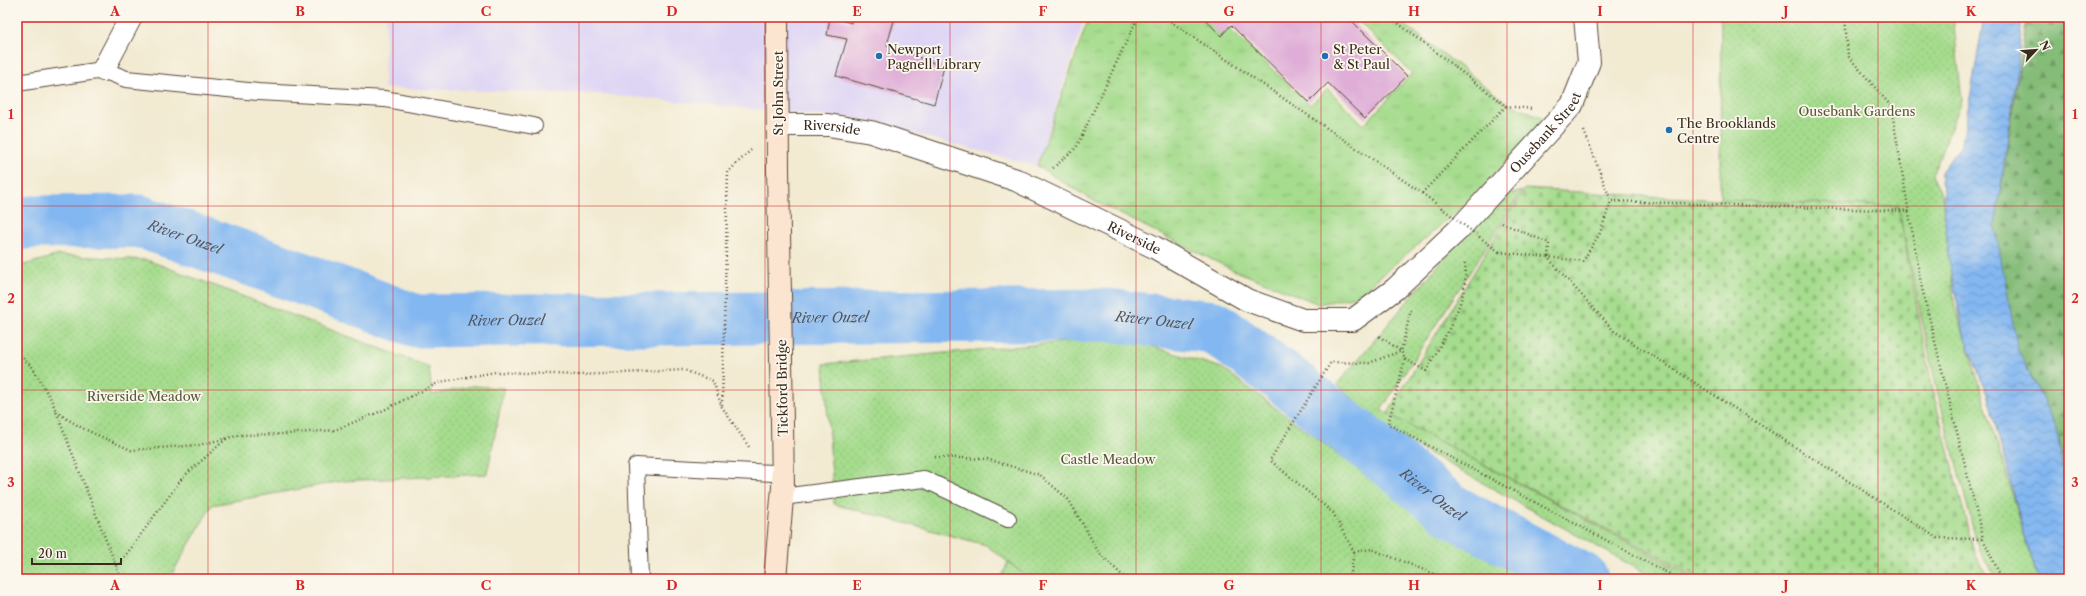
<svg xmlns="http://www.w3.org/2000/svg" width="2086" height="596" font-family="'Libre Caslon Text',serif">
	<defs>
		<pattern id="grass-tufts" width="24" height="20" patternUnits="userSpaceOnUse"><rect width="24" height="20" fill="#a5dc8d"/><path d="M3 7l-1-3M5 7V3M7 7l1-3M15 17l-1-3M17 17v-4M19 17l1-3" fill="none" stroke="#8fbd79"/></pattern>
		<pattern id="forest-firs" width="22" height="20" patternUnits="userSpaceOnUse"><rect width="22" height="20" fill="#84bc78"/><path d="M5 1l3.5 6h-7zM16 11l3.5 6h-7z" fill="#6d9962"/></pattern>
		<pattern id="cemetery-stones" width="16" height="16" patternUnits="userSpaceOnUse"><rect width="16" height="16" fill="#a5dc8d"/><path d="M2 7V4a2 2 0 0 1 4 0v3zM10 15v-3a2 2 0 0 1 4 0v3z" fill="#8fbd79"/></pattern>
		<pattern id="park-dots" width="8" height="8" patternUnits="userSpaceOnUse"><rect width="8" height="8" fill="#a5dc8d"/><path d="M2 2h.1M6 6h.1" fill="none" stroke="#8fbd79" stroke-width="1.8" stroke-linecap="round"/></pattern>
		<pattern id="water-waves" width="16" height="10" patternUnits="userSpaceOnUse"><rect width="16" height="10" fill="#83b7f1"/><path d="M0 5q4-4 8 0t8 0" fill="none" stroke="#6c95c3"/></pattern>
	</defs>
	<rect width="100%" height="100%" fill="#fbf7ec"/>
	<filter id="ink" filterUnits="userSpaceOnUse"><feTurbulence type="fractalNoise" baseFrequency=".025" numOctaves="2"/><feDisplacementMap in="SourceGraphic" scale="8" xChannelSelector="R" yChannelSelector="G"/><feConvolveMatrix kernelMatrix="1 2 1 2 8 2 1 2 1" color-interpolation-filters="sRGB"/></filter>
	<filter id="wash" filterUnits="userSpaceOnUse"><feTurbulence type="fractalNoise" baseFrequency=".012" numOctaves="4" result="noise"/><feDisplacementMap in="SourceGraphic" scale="16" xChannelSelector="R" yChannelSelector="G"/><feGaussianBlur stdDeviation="0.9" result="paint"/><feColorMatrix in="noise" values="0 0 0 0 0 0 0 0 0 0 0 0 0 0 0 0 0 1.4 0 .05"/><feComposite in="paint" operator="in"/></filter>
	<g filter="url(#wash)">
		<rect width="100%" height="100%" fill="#f2ead1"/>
		<!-- built -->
		<path fill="#ded5f5" d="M386,17H1085L1037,166L858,119L601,94L384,88Z"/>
		<!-- grass -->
		<path fill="url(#grass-tufts)" stroke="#708356" d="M1089,17H1217L1310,105L1328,89L1364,125L1412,73L1354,17H1395L1507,103L1547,119L1468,202L1357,296L1319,304L1231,269L1096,202L1037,166Z"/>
		<!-- forest -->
		<path fill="url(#forest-firs)" stroke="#60734b" d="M2027,17H2069V523L2065,507L2063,461L2057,429L2018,350L1999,304L1995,227Z"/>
		<!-- cemetery -->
		<path fill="url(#cemetery-stones)" stroke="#708356" d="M1525,189L1720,200L1898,206L1933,392L1975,556L1991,579H1702L1387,414Z"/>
		<!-- park -->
		<g fill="url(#park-dots)" stroke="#708356">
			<path d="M1721,17H1953L1962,101L1932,175L1942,195L1954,302L2038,579H1997L1979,551L1936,386L1898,206L1720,200Z"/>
			<path d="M1522,191L1381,410L1697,579H1656L1387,430L1337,384L1495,199Z"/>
			<path d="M59,255L147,260L429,367L432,395L472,386L504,388L487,474L343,481L212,505L169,579H17V267Z"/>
			<path d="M1121,337L1222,368L1432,524L1527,579H1030L986,545L834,504L824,364Z"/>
		</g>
		<!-- garden -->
		<path fill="#a5dc8d" stroke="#708356" d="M1008,562L1030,579H1001Z"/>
		<!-- water -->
		<path fill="url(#water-waves)" stroke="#5f7088" d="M1984,17H2022L2017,75L1995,227L2018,350L2057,429L2069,521V579H2038L2020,519L1988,397L1965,339L1950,268L1944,210V190L1941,182V172L1962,144Z"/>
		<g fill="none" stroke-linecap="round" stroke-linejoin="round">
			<!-- river -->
			<path stroke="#83b7f1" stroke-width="53" id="s1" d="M17,224L34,222L139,221L266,265L416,321L1107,315L1214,327L1289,382L1454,512L1582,579"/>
		</g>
		<g id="blocks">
			<!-- building -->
			<g fill="#dfadd8">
				<path d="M830,17L851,23L853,17H895L887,45L944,67L934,104L836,76L847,39L827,35Z"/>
				<path d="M1203,17H1348L1407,76L1365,119L1328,83L1309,102L1231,25L1221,36Z"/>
			</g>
		</g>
	</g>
	<g filter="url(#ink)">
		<use href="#blocks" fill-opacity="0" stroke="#564739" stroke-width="1"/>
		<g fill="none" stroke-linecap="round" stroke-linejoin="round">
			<!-- lane casing -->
			<g stroke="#564739" stroke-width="18">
				<g id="lane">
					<path d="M17,83L103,70L126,79L258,92L385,99L534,126"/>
					<path d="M782,497L924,479L1008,519"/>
					<path d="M640,579L636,466L774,473L783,472"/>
				</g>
			</g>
			<!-- street casing -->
			<g stroke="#564739" stroke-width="24">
				<g id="street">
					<path d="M103,70L131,17"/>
					<path id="s2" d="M779,125H828L871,132L1016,180L1154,247L1247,300L1303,320H1353L1395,289L1459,229L1572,105L1589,62L1585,17"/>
				</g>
			</g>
			<!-- secondary casing -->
			<g stroke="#564739" stroke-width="24">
				<path id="secondary" d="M775,579L783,487L778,168L777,17"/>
			</g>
			<!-- path -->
			<g stroke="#564739" stroke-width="2.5" stroke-dasharray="1 3" stroke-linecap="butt">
				<path d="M1164,17L1422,193L1506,106L1390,17"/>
				<path d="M1845,17L1848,56L1891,106L1921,284L1983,539L2002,579"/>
				<path d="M1506,106L1533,109"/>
				<path d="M1584,131L1611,201L1909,211"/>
				<path d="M1053,168L1076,148L1138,17"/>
				<path d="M1502,223L1549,243L1548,258L1614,331L1937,538L1983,539"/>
				<path d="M1499,252L1583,261L1600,233L1611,201"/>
				<path d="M1411,310L1401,351L1405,359L1388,424L1679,579"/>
				<path d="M17,353L32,367L52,401L121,579"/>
				<path d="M1405,359L1426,371C1442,341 1473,295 1464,260"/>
				<path d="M722,405L728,172L751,150"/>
				<path d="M56,412L82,428L131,450L199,445L240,435L286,434L335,430L384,410L440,382L495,372L580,375L684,370L713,381L722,407L749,447"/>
				<path d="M935,457L987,459L1040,475L1069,500L1099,553L1126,579"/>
				<path d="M1354,552L1371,549L1447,579"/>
				<path d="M117,567L183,477L226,439"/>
				<path d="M1347,579L1351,572L1354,552L1333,513L1270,460L1331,362L1369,363L1401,351L1377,335"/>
			</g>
			<!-- lane -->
			<use href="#lane" stroke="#fff" stroke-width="16"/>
			<!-- street -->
			<use href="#street" stroke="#fff" stroke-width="22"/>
			<!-- secondary -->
			<use href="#secondary" stroke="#fce5d0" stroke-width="22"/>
			<!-- path-bridge -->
			<path stroke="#564739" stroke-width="2.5" stroke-dasharray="1 3" stroke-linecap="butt" d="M1422,193L1499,252"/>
		</g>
	</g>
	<!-- grid -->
	<path fill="none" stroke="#d62828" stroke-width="1" stroke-opacity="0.55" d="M208,17V579M393,17V579M579,17V579M765,17V579M950,17V579M1136,17V579M1321,17V579M1507,17V579M1693,17V579M1878,17V579M17,206H2069M17,390H2069"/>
	<!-- markers -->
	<g fill="#1f6fb2" stroke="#fbf7ec" stroke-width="1.5">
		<circle cx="879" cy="56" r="4"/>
		<circle cx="1325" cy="56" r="4"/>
		<circle cx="1669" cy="130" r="4"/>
	</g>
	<g text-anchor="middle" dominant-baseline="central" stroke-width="3.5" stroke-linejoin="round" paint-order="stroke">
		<!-- poi labels -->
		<g font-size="13" fill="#3b2a1e" stroke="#fbf7ec" text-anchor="start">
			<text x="887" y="49">Newport<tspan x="887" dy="15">Pagnell Library</tspan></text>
			<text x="1333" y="49">St Peter<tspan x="1333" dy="15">&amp; St Paul</tspan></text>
			<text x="1677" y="123">The Brooklands<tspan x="1677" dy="15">Centre</tspan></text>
		</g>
		<!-- street labels -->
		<g font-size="13" fill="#3b2a1e" stroke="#fbf7ec">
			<text transform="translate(778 93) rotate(-90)">St John Street</text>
			<text stroke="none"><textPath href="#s2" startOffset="53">Riverside</textPath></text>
			<text stroke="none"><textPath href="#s2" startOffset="885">Ousebank Street</textPath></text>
			<text stroke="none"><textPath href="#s2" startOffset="377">Riverside</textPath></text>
			<text transform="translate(782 388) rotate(-91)">Tickford Bridge</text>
		</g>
		<!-- park labels -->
		<g font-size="13" fill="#56563a" stroke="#fbf7ec">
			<text x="1857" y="111">Ousebank Gardens</text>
			<text x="144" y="396">Riverside Meadow</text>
			<text x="1108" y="459">Castle Meadow</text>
		</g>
		<!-- water labels -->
		<g font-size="14" font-style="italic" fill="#51545d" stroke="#fbf7ec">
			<text stroke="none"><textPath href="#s1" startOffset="171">River Ouzel</textPath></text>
			<text stroke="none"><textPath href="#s1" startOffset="831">River Ouzel</textPath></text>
			<text stroke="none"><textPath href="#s1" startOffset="507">River Ouzel</textPath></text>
			<text stroke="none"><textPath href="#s1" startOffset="1155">River Ouzel</textPath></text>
			<text stroke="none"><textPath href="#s1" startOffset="1491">River Ouzel</textPath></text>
		</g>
	</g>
	<!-- margin -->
	<rect width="2086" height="596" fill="none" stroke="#fbf7ec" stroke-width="44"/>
	<!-- north arrow -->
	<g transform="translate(2036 50) rotate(64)" stroke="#fbf7ec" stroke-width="3" paint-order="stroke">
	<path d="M0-3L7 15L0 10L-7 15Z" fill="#3b2a1e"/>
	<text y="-6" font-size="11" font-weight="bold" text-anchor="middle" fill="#3b2a1e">N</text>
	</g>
	<!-- scale -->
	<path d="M32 558v6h89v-6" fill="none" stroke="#3b2a1e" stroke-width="2"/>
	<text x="38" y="558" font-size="12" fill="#3b2a1e" stroke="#fbf7ec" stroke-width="3" paint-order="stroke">20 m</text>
	<rect x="22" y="22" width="2042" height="552" fill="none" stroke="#d62828" stroke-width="1.5"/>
	<g font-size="13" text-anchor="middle" font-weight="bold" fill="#d62828">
		<text x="115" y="16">A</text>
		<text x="300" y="16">B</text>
		<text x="486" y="16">C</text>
		<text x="672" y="16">D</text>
		<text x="857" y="16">E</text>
		<text x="1043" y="16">F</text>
		<text x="1229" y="16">G</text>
		<text x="1414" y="16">H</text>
		<text x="1600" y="16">I</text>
		<text x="1786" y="16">J</text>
		<text x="1971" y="16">K</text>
		<text x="11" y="119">1</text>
		<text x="2075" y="119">1</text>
		<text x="11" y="303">2</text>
		<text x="2075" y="303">2</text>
		<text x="11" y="487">3</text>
		<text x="2075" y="487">3</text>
		<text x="115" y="590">A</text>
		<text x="300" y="590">B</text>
		<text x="486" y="590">C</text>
		<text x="672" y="590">D</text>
		<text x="857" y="590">E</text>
		<text x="1043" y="590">F</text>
		<text x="1229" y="590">G</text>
		<text x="1414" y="590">H</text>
		<text x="1600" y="590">I</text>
		<text x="1786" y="590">J</text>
		<text x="1971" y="590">K</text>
	</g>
</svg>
